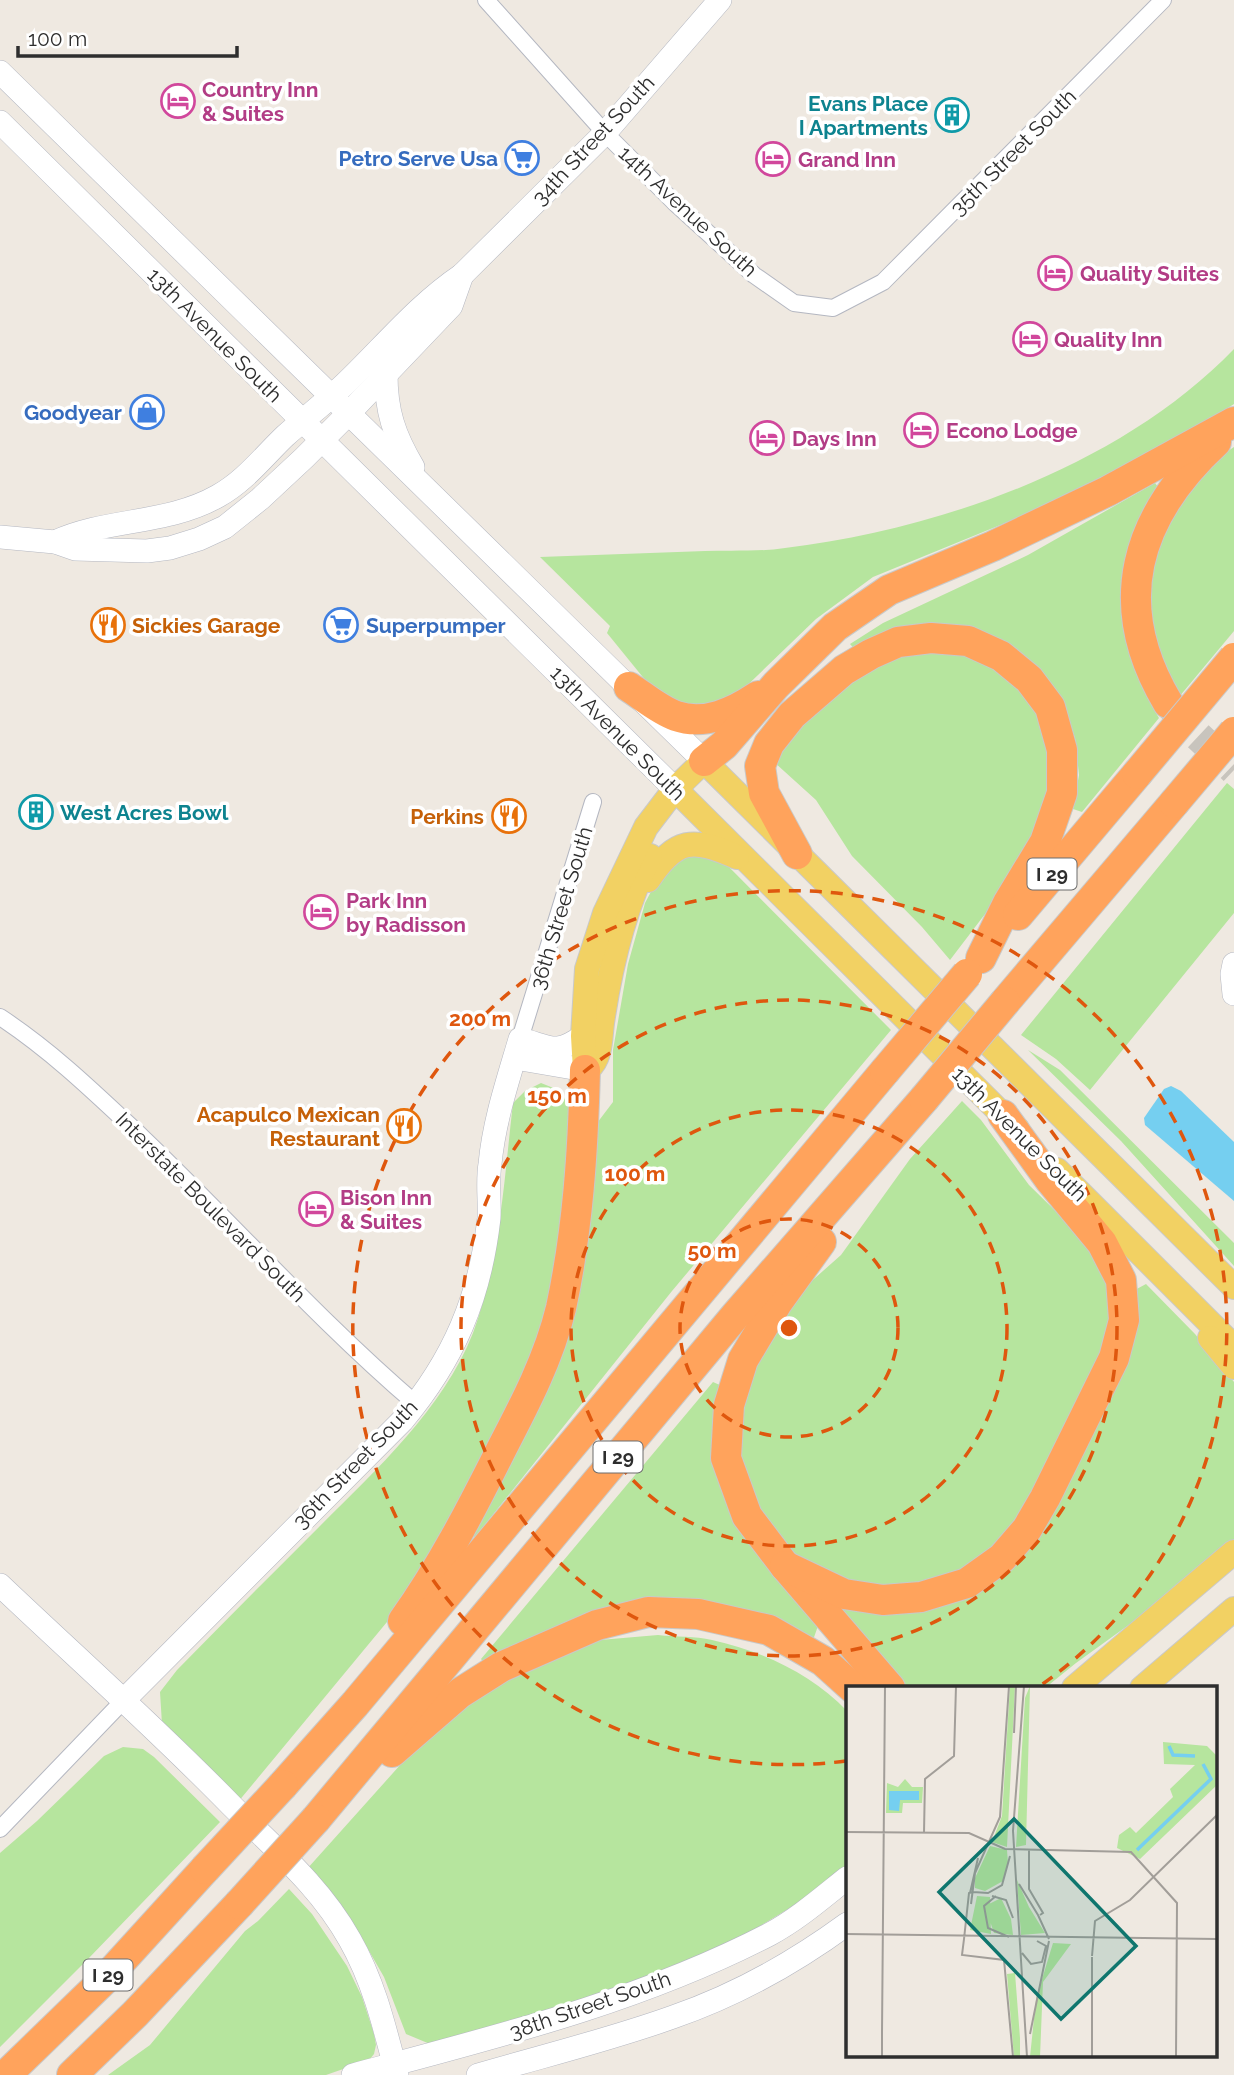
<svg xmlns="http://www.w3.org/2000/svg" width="1234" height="2075" font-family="Raleway,sans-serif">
	<rect width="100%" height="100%" fill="#efe9e1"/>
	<!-- green -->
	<g fill="#b6e59e">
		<path d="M1234,349V404L1183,437L1059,501L873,577L816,619L732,700L708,709L659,697L607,633L610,626L540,557C595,555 650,553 705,551C731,550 759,552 785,548C942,529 1122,465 1234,349Z"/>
		<path d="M1234,447V631L1179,697L1161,664L1146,600L1166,520L1216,459Z"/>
		<path d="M1155,483L1158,487C1148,517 1132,554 1125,585C1116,633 1135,678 1159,718L1082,812L1073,809L1079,775L1075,738L1063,705L999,640L857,652L850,644L883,623L1028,555Z"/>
		<path d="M940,646L992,659L1021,681L1057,752L1033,851L950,960L922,927L852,856L816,800L774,762C792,734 845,675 876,663C896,655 919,651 940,646Z"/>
		<path d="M1227,783L1234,789V913L1090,1090L1056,1059L1021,1035Z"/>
		<path d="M697,852L723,861L891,1030L672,1291L475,1537L467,1534L576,1300L592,1211L594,1127L613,1102V1050L628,964L645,903L663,869Z"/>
		<path d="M1028,1050L1060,1070L1234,1243V1266L1121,1141Z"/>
		<path d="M541,1083L561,1091L572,1114L560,1281L523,1394L406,1599L238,1802L162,1724L160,1692L177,1670C224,1622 272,1574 319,1527C376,1470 443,1409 473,1333C500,1260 504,1180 513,1103L525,1091Z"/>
		<path d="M962,1101L981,1120L1029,1185L1084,1239L1105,1269L1113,1323L1103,1352L1013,1531L958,1575L894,1591L815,1573L781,1545L758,1514L735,1440L753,1361L797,1294L841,1255L910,1159Z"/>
		<path d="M1146,1284L1195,1334L1234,1382V1539L1166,1598L1076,1663L1045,1688H897L838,1614L844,1603L1001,1571L1133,1291Z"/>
		<path d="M713,1382L722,1386L715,1433L819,1623L812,1643L692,1605L487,1667L481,1659Z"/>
		<path d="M658,1635C676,1637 695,1636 712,1640C762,1651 812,1674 847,1711V1866L808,1897L727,1946L648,1982L430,2044L406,2034L384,1977L353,1923L307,1869L410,1754L460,1707L542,1660L600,1640Z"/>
		<path d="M123,1747L143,1749L154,1757L220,1822L88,1959L0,2047V1853L37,1821L104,1756Z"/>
		<path d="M289,1889L312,1914L347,1966L362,1997L374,2034L376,2045L374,2054L369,2060L326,2075H108L150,2045L245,1931L258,1921Z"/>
	</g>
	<!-- water -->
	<path fill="#75cff0" d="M1171,1086L1181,1091L1234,1142V1201L1145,1125L1144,1118L1164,1089Z"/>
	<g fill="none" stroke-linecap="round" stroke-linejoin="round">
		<!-- highway-tunnel -->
		<path stroke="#c8c4bd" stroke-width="30" stroke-dasharray="30 15" stroke-linecap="butt" d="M1168,703L1198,736L1234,770"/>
		<!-- street casing -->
		<g stroke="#b4b7c1" stroke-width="18">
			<g id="street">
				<path d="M486,0L605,133L674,202L754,275L794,303L833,308L883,282L1163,0"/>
				<path d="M0,1017C53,1052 96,1094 142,1137C234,1225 319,1321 416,1404"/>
				<path d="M520,1039L593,802"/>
				<path d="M0,1829L123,1701"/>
			</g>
		</g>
		<!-- secondary casing -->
		<g stroke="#b4b7c1" stroke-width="24">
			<g id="secondary">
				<path d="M0,72L704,761"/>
				<path d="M0,122L675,789"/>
				<path d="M386,374C386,411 394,435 413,467"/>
				<path d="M0,537L55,542L75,549L147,551L170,548L199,539L225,527L260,499L304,458L349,413L451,306L462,275"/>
				<path d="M55,542C107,518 167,525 218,496C245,481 263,457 285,436C306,417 329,400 349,380C386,344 419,304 462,275L605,133L720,0"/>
				<path d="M1234,964L1232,974L1234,994"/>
				<path d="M515,1058L585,1070"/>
				<path d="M0,1585C77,1658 157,1729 231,1805C274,1848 320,1886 350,1940C374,1982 385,2029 397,2075"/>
				<path d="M123,1701L402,1421C454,1359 480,1298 489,1218C490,1200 487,1182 490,1164C494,1121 508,1080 520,1039C551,1047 555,1056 583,1036"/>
				<path d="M353,2075C495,2037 639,2002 770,1934C798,1919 823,1897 847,1878"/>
				<path d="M478,2075C543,2056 609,2040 673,2017C734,1996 795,1962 847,1924"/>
			</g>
		</g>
		<!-- primary casing -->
		<g stroke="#c9c9c9" stroke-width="26">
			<g id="primary">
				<path d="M675,789L1017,1129"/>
				<path d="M648,880C676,838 692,837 737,857"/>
				<path d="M589,1068C601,1058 600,1038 602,1023C610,968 625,906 650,856"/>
				<path d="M585,1070L583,1036L587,969L605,913L646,827L675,789L704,761L1234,1287"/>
				<path d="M1057,1170L1234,1347"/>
				<path d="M1210,1338L1234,1367"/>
				<path d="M1074,1688L1234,1552"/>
				<path d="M1142,1688L1234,1609"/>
			</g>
		</g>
		<!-- highway casing -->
		<g stroke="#c9c9c9" stroke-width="32">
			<g id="highway">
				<path d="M629,687C643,696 659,710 676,716C705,726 734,712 758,696"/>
				<path d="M1168,703C1109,604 1135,517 1216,442"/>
				<path d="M704,761L724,745L776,685L835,627L889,590L993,546L1108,491L1234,422"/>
				<path d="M797,854L764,793L760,766L769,744L792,715L844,670L871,654L898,642L931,638L968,641L1001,656L1029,679L1050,707L1062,750V793L1045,842L1008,903L981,958"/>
				<path d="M1018,915L1137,774"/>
				<path d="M1005,1002L1174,803"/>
				<path d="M821,1242L777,1303L743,1360L729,1405L726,1458L747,1516L785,1566L890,1688"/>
				<path d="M785,1566L844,1594L883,1600L921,1597L967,1583L1002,1558L1027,1529L1045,1498L1114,1358L1124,1320L1121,1280L1102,1243L1050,1180L1003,1115"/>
				<path d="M403,1621C441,1568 472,1508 501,1450C525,1404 549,1358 561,1308C578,1229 583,1150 585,1070"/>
				<path d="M392,1752L460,1693L501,1667L597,1625L648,1612L698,1614L769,1630L823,1661L853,1688"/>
				<path d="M283,1785L355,1704L885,1071"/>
				<path d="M316,1819L735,1316L924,1099"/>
				<path d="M6,2075L104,1980L205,1869"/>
				<path d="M72,2075L135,2014L239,1904"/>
			</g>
		</g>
		<!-- street -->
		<use href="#street" stroke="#fff" stroke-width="16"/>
		<!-- secondary -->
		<use href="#secondary" stroke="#fff" stroke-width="23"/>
		<!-- primary -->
		<use href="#primary" stroke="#f2d163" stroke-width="24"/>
		<!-- highway -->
		<use href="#highway" stroke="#ffa35c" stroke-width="30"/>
		<!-- highway-bridge casing -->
		<g stroke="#c9c9c9" stroke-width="32" stroke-linecap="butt">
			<g id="highway-bridge">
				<path d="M1137,774L1234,658"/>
				<path d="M1174,803L1234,732"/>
				<path d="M885,1071L967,974"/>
				<path d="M924,1099L1005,1002"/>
				<path d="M205,1869L283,1785"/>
				<path d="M239,1904L316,1819"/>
			</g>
		</g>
		<!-- highway-bridge -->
		<use href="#highway-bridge" stroke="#ffa35c" stroke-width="30"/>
	</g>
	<!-- distance rings -->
	<g fill="none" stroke="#df570e" stroke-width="3.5" stroke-dasharray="12 9">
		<circle cx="789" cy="1328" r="109"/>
		<circle cx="789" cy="1328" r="218"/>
		<circle cx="789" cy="1328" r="328"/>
		<path d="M846 1761A437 437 0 1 1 1037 1688"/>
	</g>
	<!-- icons -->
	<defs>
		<g id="hotel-ring" transform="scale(1.75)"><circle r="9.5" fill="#fff" stroke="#d1479c" stroke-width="1.5"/><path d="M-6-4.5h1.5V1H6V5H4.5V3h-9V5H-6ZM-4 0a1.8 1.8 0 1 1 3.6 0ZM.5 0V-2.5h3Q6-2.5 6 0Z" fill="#d1479c"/></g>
		<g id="building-ring" transform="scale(1.75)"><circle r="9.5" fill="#fff" stroke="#0f9aa8" stroke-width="1.5"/><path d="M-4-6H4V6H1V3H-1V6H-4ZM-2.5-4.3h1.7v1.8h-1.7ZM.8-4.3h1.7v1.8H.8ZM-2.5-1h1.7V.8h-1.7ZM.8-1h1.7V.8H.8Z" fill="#0f9aa8"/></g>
		<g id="supermarket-ring" transform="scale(1.75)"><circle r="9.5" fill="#fff" stroke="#3f7fe0" stroke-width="1.5"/><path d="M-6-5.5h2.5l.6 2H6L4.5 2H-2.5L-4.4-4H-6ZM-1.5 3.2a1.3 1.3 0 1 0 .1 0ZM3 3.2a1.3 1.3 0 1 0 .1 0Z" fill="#3f7fe0"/></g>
		<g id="shop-ring" transform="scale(1.75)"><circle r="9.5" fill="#fff" stroke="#3f7fe0" stroke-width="1.5"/><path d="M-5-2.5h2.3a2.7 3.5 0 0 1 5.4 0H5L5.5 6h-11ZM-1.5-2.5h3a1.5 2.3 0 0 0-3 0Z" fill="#3f7fe0"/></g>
		<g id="restaurant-ring" transform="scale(1.75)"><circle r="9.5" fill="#fff" stroke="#e8710a" stroke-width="1.5"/><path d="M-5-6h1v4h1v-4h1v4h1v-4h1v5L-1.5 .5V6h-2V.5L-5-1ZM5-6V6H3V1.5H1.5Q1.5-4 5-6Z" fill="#e8710a"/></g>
	</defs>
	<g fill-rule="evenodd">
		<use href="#hotel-ring" x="178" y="101"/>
		<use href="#building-ring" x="952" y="115"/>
		<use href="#supermarket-ring" x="522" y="158"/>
		<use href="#hotel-ring" x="773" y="159"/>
		<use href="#hotel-ring" x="1055" y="273"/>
		<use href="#hotel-ring" x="1030" y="339"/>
		<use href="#shop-ring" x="147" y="412"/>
		<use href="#hotel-ring" x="921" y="430"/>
		<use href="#hotel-ring" x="767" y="438"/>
		<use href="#restaurant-ring" x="108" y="625"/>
		<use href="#supermarket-ring" x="341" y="625"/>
		<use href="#building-ring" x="36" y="812"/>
		<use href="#restaurant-ring" x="509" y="816"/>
		<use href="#hotel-ring" x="321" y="912"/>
		<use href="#restaurant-ring" x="404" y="1126"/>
		<use href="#hotel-ring" x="316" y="1209"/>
	</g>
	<g text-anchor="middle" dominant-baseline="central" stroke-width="7" stroke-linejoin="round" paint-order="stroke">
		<!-- shield labels -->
		<g fill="#fff" stroke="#6d6d6d" stroke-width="2">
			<rect x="1027.5" y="858.5" width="49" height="31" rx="5"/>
			<rect x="593.5" y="1441.5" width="49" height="31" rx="5"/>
			<rect x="83.5" y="1959.5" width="49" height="31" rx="5"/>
		</g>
		<g font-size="19" font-weight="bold" fill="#2e2e2e">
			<text x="1052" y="874">I 29</text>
			<text x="618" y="1457">I 29</text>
			<text x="108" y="1975">I 29</text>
		</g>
		<!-- hotel labels -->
		<g font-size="21" font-weight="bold" fill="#b23c85" stroke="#fff" text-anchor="start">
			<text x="202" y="89">Country Inn<tspan x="202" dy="24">&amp; Suites</tspan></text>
			<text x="798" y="159">Grand Inn</text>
			<text x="1080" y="273">Quality Suites</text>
			<text x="1054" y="339">Quality Inn</text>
			<text x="946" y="430">Econo Lodge</text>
			<text x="792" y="438">Days Inn</text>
			<text x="346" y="900">Park Inn<tspan x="346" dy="24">by Radisson</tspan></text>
			<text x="340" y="1197">Bison Inn<tspan x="340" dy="24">&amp; Suites</tspan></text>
		</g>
		<!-- culture labels -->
		<g font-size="21" font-weight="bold" fill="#0d838f" stroke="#fff" text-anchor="end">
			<text x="928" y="103">Evans Place<tspan x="928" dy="24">I Apartments</tspan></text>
			<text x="60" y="812" text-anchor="start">West Acres Bowl</text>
		</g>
		<!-- street labels -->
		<g font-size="21" fill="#2e2e2e" stroke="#fff">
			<text transform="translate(593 140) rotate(-47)">34th Street South</text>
			<text transform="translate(1013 152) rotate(-45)">35th Street South</text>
			<text transform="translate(688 211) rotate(43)">14th Avenue South</text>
			<text transform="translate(215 335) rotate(45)">13th Avenue South</text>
			<text transform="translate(618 733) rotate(45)">13th Avenue South</text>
			<text transform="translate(561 908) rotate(-73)">36th Street South</text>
			<text transform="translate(1020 1134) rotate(45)">13th Avenue South</text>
			<text transform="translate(211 1207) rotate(45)">Interstate Boulevard South</text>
			<text transform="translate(355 1464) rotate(-46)">36th Street South</text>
			<text transform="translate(590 2005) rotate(-19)">38th Street South</text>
		</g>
		<!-- shop labels -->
		<g font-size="21" font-weight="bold" fill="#366cbe" stroke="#fff" text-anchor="end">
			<text x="498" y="158">Petro Serve Usa</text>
			<text x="122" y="412">Goodyear</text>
			<text x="366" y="625" text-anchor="start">Superpumper</text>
		</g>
		<!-- food labels -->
		<g font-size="21" font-weight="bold" fill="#c56008" stroke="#fff" text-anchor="end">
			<text x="132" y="625" text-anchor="start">Sickies Garage</text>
			<text x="484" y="816">Perkins</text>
			<text x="380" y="1114">Acapulco Mexican<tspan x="380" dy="24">Restaurant</tspan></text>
		</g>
	</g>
	<!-- overview -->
	<g transform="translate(846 1686)">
		<rect width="371" height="371" fill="#efe9e1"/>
		<path d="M164,0H169L161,161L146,156L156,130ZM184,0L180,159L170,161L179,12ZM317,56L361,60L371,70V99L294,173L271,162L273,149L284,141L290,147L327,111L324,103L349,79L318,78ZM59,93L66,101H77L76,117H57L56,127H40L41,97L52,101ZM144,160L161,164L162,177L157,195L139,205L129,202V192ZM171,194L183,221L199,247L175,249ZM131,210L144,211L145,248L124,244ZM155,212L165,233L167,249L148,247L139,220ZM207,257L225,258L197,296L194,371H184L190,313ZM169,287L174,352V371H168L161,288Z" fill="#b6e59e"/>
		<path d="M43,105H73V114H54L53,125L43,124Z" fill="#75cff0"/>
		<path fill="none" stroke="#75cff0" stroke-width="3.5" d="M323,60L327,69L349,70M291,164L365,93L357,78"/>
		<path fill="none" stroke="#a29e99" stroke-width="2" d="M178,0L167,145L181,371M168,47L170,0M0,146L123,147L159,163L285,166L331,217L330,371M78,147L79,93L108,70L110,0M183,163V203L197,227L194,229M173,198L192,229M127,206L142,207L156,199L164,170M124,207L132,172M146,210L160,214L167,232M150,210L138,220L142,242L163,251M125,218L129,187L154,131L163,0M192,229L203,253M0,248L371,253M118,253L116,269L158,274L167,371M118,253L123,207L127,206M176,267L185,278L196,276L200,260L191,255M246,270L249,235L284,214L371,129M36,345V371M36,346L39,0M184,348L203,255M246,371V271"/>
		<path fill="#0f766e" fill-opacity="0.15" stroke="#0f766e" stroke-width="3.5" d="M168,133L290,260L215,333L93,206Z"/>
		<rect width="371" height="371" fill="none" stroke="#2e2e2e" stroke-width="3.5"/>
	</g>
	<circle cx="789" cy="1328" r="10" fill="#df570e" stroke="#fff" stroke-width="3.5"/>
	<g font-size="21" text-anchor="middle" font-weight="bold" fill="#df570e" stroke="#fff" stroke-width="7" stroke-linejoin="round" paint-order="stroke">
		<text x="480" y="1026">200 m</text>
		<text x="557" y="1103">150 m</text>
		<text x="635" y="1181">100 m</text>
		<text x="712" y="1258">50 m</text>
	</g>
	<!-- scale -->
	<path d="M18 46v10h219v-10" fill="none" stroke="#2e2e2e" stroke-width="3.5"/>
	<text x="28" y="46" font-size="21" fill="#2e2e2e" stroke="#ffffff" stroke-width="5" paint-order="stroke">100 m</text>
</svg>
